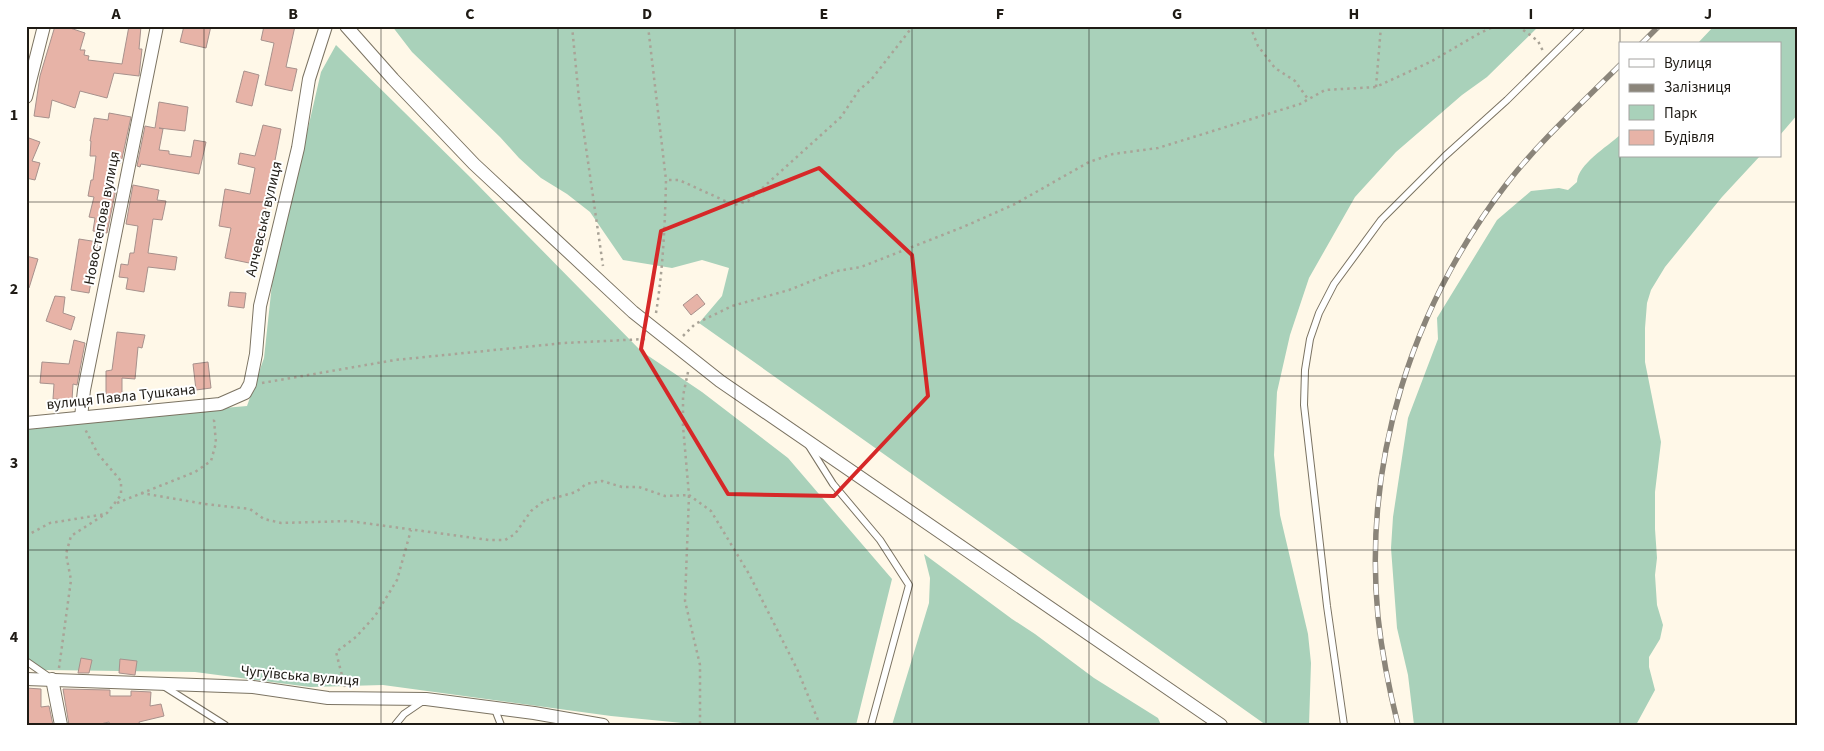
<svg xmlns="http://www.w3.org/2000/svg" width="1824" height="751" font-family="'Source Sans 3',sans-serif">
	<rect width="100%" height="100%" fill="#fff8e8"/>
	<!-- green -->
	<g fill="#a9d1ba">
		<path d="M392,26H1539L1487,77L1462,95L1396,152L1355,197L1309,278L1290,335L1277,392L1274,455L1280,515L1308,634L1311,663L1309,725H1266L699,323L722,296L729,268L702,260L672,268L623,260L590,212L567,194L541,178L519,158L500,137L412,52Z"/>
		<path d="M1714,26H1798V114L1780,135V44H1697Z"/>
		<path d="M336,45L471,178L641,351L702,392L788,458L892,579L856,725H703L611,716L383,685L310,687L195,672L45,670L26,657V425L247,406L264,358L272,284L321,72Z"/>
		<path d="M1620,135V156H1760L1722,197L1665,267L1651,290L1647,303L1645,328V362L1661,442L1655,492V529L1657,558L1655,575L1657,605L1663,625L1660,639L1649,657V667L1655,690L1636,725H1414L1408,675L1397,628L1391,548L1393,517L1408,418L1438,339L1437,318L1497,220L1531,191L1559,188L1568,190L1577,182C1578,164 1607,147 1620,135Z"/>
		<path d="M924,554L1012,619L1035,634L1094,678L1158,718L1161,725H892L929,603L930,578Z"/>
	</g>
	<!-- building -->
	<g fill="#e7b3a7" stroke="#a7918c">
		<path d="M55,26H64L85,33L80,50H85L84,55L89,56L88,60L122,64L129,26H141L139,49H142L139,76L114,73L107,98L80,91L75,108L52,100L49,118L34,116L40,76Z"/>
		<path d="M184,26H211L206,48L180,42Z"/>
		<path d="M264,26H295L286,67L297,69L292,91L265,85L274,43L261,40Z"/>
		<path d="M244,71L259,75L252,106L236,102Z"/>
		<path d="M159,102L188,107L185,131L159,128L163,129L159,150L169,151V154L191,157L194,140L206,142L199,174L141,164L140,167L137,166L145,126L155,128Z"/>
		<path d="M109,113L131,117L121,163L109,160L106,188L116,189L107,233L93,231L95,218L89,217L94,197L88,196L91,180H93L96,156H90L91,141H90L94,118L108,120Z"/>
		<path d="M263,125L281,129L263,223L268,224L265,241L260,240L254,264L225,258L231,228L219,226L225,189L250,194L255,168L238,164L240,153L255,156Z"/>
		<path d="M29,138L40,142L32,161L40,163L35,180L26,178V147Z"/>
		<path d="M133,185L159,190L157,200L166,201L162,220L153,219L148,253L177,257L175,270L148,267L144,292L126,289L128,278L119,277L121,264L128,265L130,253H134L138,226L126,224Z"/>
		<path d="M79,239L98,242L89,293L71,290Z"/>
		<path d="M26,256L38,259L29,288L26,287Z"/>
		<path d="M230,292L246,293L244,308L228,306Z"/>
		<path d="M697,294L705,304L691,315L683,305Z"/>
		<path d="M55,296L65,297L63,313L75,317L71,330L46,321Z"/>
		<path d="M117,332L145,335L142,348L138,347L135,379L122,378V395H106V371L112,370Z"/>
		<path d="M74,340L85,343L77,385L73,384L72,400L53,399L54,384L40,383L42,362L69,364Z"/>
		<path d="M208,362L211,388L196,390L193,364Z"/>
		<path d="M81,658L92,660L89,673H78Z"/>
		<path d="M120,659L137,661L135,675L119,673Z"/>
		<path d="M26,688L41,689V707L49,706L53,725H26Z"/>
		<path d="M63,689L110,690V696H131V691L151,692L150,706L161,704L164,716L139,722L140,725H110L109,722L96,725H69Z"/>
	</g>
	<g fill="none" stroke-linecap="round" stroke-linejoin="round">
		<!-- service casing -->
		<g stroke="#7b7362" stroke-width="8">
			<g id="service">
				<path d="M809,446L833,484L880,540L909,585L871,725"/>
				<path d="M26,661L49,677"/>
				<path d="M165,687L225,725"/>
				<path d="M494,707L501,725"/>
				<path d="M395,725L404,714L423,701"/>
				<path d="M1344,725L1327,606L1304,405L1305,370L1310,339L1319,313L1334,284L1381,220L1445,156L1507,100L1582,26"/>
			</g>
		</g>
		<!-- minor casing -->
		<g stroke="#7b7362" stroke-width="14">
			<g id="minor">
				<path d="M346,26L393,79L474,164L633,312L720,381L1221,725"/>
				<path d="M26,97L44,26"/>
				<path d="M81,417L84,390L157,26"/>
				<path d="M26,423L220,404L245,393L250,384L256,354L260,306L298,148L309,79L326,26"/>
				<path d="M26,679L253,687L328,698L426,699L534,713L603,725"/>
				<path d="M52,679L61,725"/>
			</g>
		</g>
		<!-- path -->
		<g stroke="#a9a397" stroke-width="2.5" stroke-dasharray="2.5 4" stroke-linecap="butt">
			<path d="M572,26L579,99L603,266"/>
			<path d="M648,26L666,180"/>
			<path d="M1250,26L1258,46L1275,68L1295,81L1308,99"/>
			<path d="M1518,26L1538,41L1543,51"/>
			<path d="M1376,87L1381,26"/>
			<path d="M656,313C663,269 665,225 666,180H679L734,205L748,201L841,117L859,90L871,80L913,26"/>
			<path d="M683,336L695,324L732,306L789,290L837,271L861,267L963,227L1015,204L1089,162L1113,154L1158,148L1300,104L1325,90L1376,87L1432,61L1480,33L1495,26"/>
			<path d="M688,372L683,396V426L689,495L711,511L749,574L798,671L820,725"/>
			<path d="M262,383L395,360L564,343L646,339"/>
			<path d="M141,493L205,504L250,509L264,519L281,523L349,521L489,540H505L515,534L531,511L544,501L576,492L586,484L602,481L622,487H639L665,496L689,495L685,601L700,665V725"/>
			<path d="M117,503L195,472L211,461L216,443L214,420L215,416"/>
			<path d="M26,536L50,523L106,514"/>
			<path d="M59,668L71,580L66,554L71,536L107,513L121,495V481L98,454L85,429"/>
			<path d="M345,687L336,652L356,637L375,616L397,580L411,530"/>
		</g>
		<!-- service -->
		<use href="#service" stroke="#fff" stroke-width="6"/>
		<!-- minor -->
		<use href="#minor" stroke="#fff" stroke-width="12"/>
		<!-- rail casing -->
		<g stroke="#8b857a" stroke-width="5.5">
			<g id="rail">
				<path d="M1641,44L1659,26"/>
				<path d="M1398,725C1389,689 1382,654 1378,617C1363,460 1412,306 1508,182C1541,140 1582,103 1620,65"/>
			</g>
		</g>
		<!-- rail -->
		<use href="#rail" stroke="#fff" stroke-width="4" stroke-dasharray="11" stroke-linecap="butt"/>
	</g>
	<!-- marked area -->
	<path fill="none" stroke="#d62828" stroke-width="4" stroke-linejoin="round" d="M819,168L912,255L928,396L834,496L728,494L641,349L661,231Z"/>
	<!-- grid -->
	<path fill="none" stroke="#1f1b15" stroke-width="1" stroke-opacity="0.55" d="M204,26V725M381,26V725M558,26V725M735,26V725M912,26V725M1089,26V725M1266,26V725M1443,26V725M1620,26V725M26,202H1798M26,376H1798M26,550H1798"/>
	<g text-anchor="middle" dominant-baseline="central" stroke-width="4" stroke-linejoin="round" paint-order="stroke">
		<!-- street labels -->
		<g font-size="15" fill="#1f1b15" stroke="#fff">
			<text transform="translate(102 218) rotate(-79)">Новостепова вулиця</text>
			<text transform="translate(264 219) rotate(-77)">Алчевська вулиця</text>
			<text transform="translate(121 397) rotate(-6)">вулиця Павла Тушкана</text>
			<text transform="translate(300 676) rotate(5)">Чугуївська вулиця</text>
		</g>
	</g>
	<!-- border -->
	<rect width="1824" height="751" fill="none" stroke="#ffffff" stroke-width="55"/>
	<!-- legend -->
	<rect x="1619" y="42" width="162" height="115" fill="#ffffff" stroke="#a5a4a1"/>
	<rect x="1629" y="59" width="25" height="8" fill="#ffffff" stroke="#a5a4a1"/>
	<text x="1664" y="68" font-size="15" fill="#1f1b15">Вулиця</text>
	<rect x="1629" y="84" width="25" height="8" fill="#8b857a" stroke="#a5a4a1"/>
	<text x="1664" y="92" font-size="15" fill="#1f1b15">Залізниця</text>
	<rect x="1629" y="105" width="25" height="15" fill="#a9d1ba" stroke="#a5a4a1"/>
	<text x="1664" y="118" font-size="15" fill="#1f1b15">Парк</text>
	<rect x="1629" y="130" width="25" height="15" fill="#e7b3a7" stroke="#a5a4a1"/>
	<text x="1664" y="142" font-size="15" fill="#1f1b15">Будівля</text>
	<rect x="28" y="28" width="1768" height="696" fill="none" stroke="#1f1b15" stroke-width="2"/>
	<g font-size="16" text-anchor="middle" font-weight="bold" fill="#1f1b15">
		<text x="116" y="19">A</text>
		<text x="293" y="19">B</text>
		<text x="470" y="19">C</text>
		<text x="647" y="19">D</text>
		<text x="824" y="19">E</text>
		<text x="1000" y="19">F</text>
		<text x="1177" y="19">G</text>
		<text x="1354" y="19">H</text>
		<text x="1531" y="19">I</text>
		<text x="1708" y="19">J</text>
		<text x="14" y="120">1</text>
		<text x="14" y="294">2</text>
		<text x="14" y="468">3</text>
		<text x="14" y="642">4</text>
	</g>
</svg>
